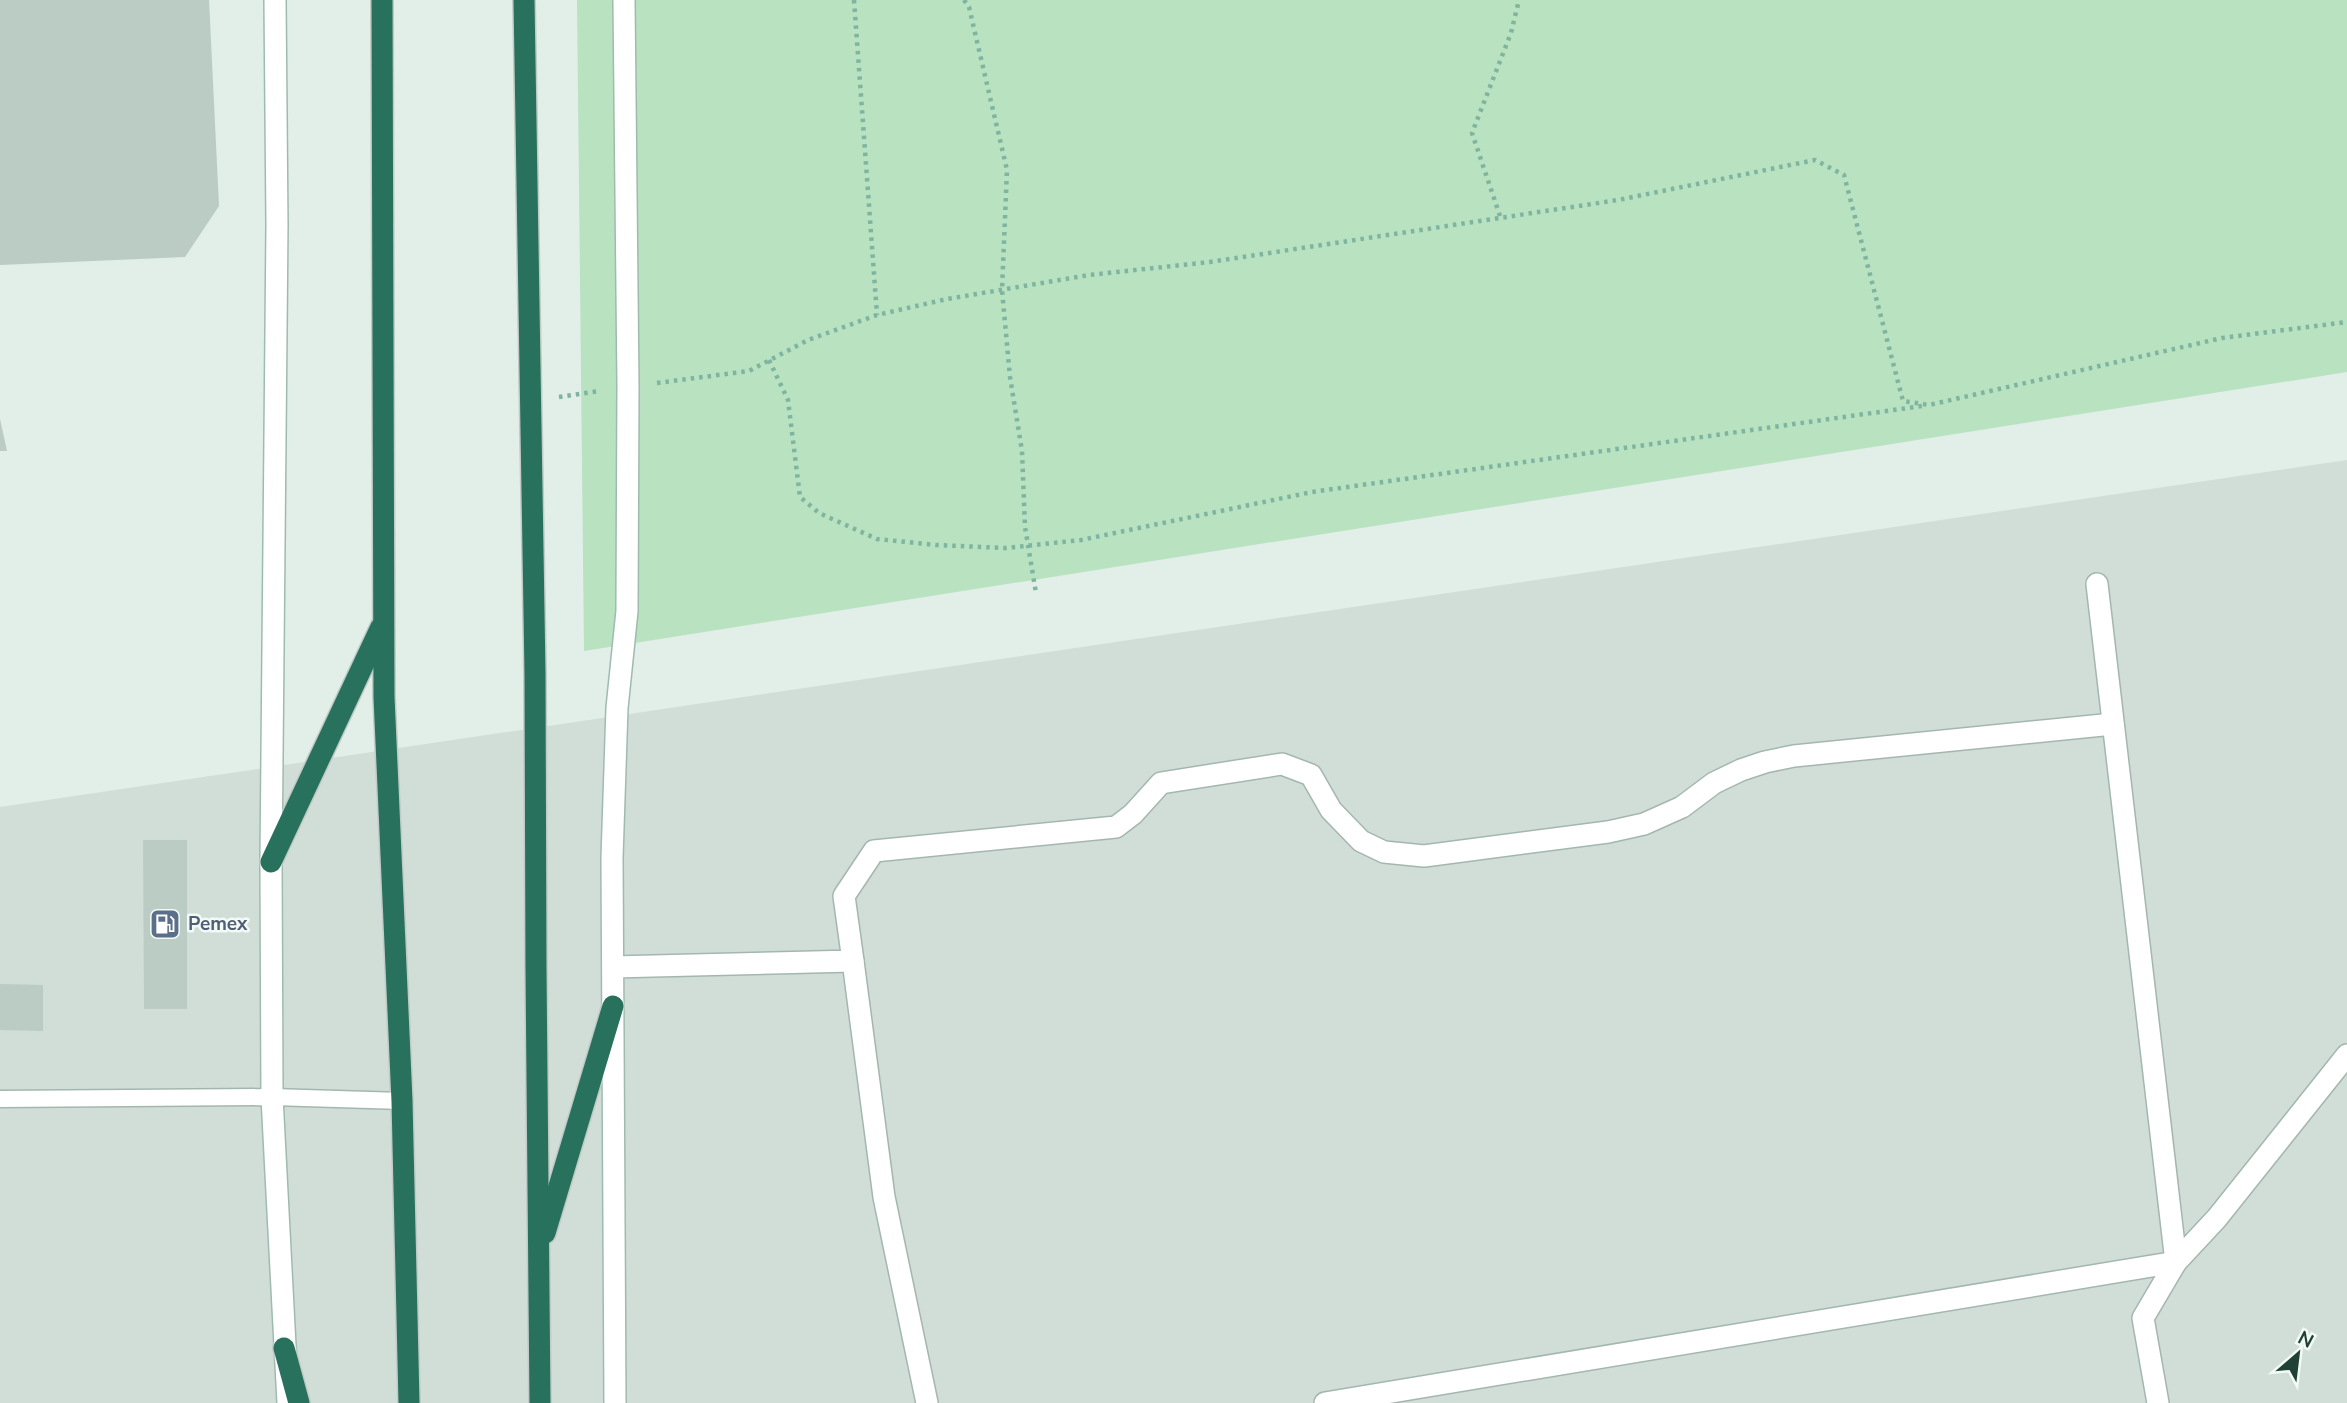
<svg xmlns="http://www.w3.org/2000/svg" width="2347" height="1403" font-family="'Nunito Sans',sans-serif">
	<rect width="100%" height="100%" fill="#e2eee8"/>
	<!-- built -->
	<path fill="#d0ded7" d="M2347,460V1403H0V807Z"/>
	<!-- green -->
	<path fill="#b8e2c0" d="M577,0H2347V372L584,651Z"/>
	<!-- building -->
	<g fill="#baccc3">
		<path d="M0,0H209L219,206L185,257L0,265Z"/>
		<path d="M0,419L7,451H0Z"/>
		<path d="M143,840H187V1009H144Z"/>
		<path d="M0,984L43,985V1031L0,1030Z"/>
	</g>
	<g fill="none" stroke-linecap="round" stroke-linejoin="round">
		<!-- lane casing -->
		<g stroke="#a4b7af" stroke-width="19">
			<path id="lane" d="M0,1099L272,1097L402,1101"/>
		</g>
		<!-- street casing -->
		<g stroke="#a4b7af" stroke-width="24">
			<g id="street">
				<path d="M2097,584L2176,1262"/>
				<path d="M853,961L884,1197L927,1403"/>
				<path d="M613,967L853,961L844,896L874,851L1116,827L1133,814L1161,783L1282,764L1311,775L1331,810L1361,841L1384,852L1424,856L1608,832L1644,824L1682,807L1714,783L1741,770L1765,762L1794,756L2113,724"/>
				<path d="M1325,1403L2176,1262"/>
				<path d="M2158,1403L2143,1318L2176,1262L2217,1218L2347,1055"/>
			</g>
		</g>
		<!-- secondary casing -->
		<g stroke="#9fbbaf" stroke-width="24">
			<g id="secondary">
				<path d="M275,0L277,225L271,862L272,1097L288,1403"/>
				<path d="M615,1403L612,858L617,708L627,611L628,387L624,0"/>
			</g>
		</g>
		<!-- highway casing -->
		<g stroke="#c1cac7" stroke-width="24">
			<g id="highway">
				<path d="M382,0L384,697L402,1101L409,1403"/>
				<path d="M524,0L535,673L536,969L540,1403"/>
				<path d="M271,862L381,627"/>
				<path d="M545,1233L613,1006"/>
				<path d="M284,1348L299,1403"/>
			</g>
		</g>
		<!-- path -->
		<g stroke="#7fb5a0" stroke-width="4.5" stroke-dasharray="3.5 5" stroke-linecap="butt">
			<path d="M854,0L877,315"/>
			<path d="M964,0L969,7L1007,170L1002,290L1010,377L1022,451L1025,527L1036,593"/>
			<path d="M1500,216L1472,133L1511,33L1519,0"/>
			<path d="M769,360L788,400L800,497L819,513L877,539L936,545L1006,548L1081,540L1312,492L1922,406"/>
			<path d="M657,383L749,371L808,340L877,315L947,299L1089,275L1210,262L1618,200L1815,160L1844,175L1903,401L1929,405L2222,338L2347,322"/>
			<path d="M559,397L599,391"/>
		</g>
		<!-- lane -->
		<use href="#lane" stroke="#fff" stroke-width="16"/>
		<!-- street -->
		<use href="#street" stroke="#fff" stroke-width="21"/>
		<!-- secondary -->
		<use href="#secondary" stroke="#fff" stroke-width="21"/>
		<!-- highway -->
		<use href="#highway" stroke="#28715d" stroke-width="21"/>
	</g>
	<!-- icons -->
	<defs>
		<g id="fuel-square" transform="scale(1.575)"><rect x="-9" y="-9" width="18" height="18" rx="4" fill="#5c6f8a" stroke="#f3faf6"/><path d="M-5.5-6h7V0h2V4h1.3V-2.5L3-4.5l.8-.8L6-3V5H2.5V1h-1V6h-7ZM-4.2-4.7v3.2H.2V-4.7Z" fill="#fff"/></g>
	</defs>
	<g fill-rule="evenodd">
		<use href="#fuel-square" x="165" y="924"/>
	</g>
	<g text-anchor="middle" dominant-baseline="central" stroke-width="5" stroke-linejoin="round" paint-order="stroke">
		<!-- service labels -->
		<g font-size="19" font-weight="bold" fill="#4e5e75" stroke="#f3faf6" text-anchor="start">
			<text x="188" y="924">Pemex</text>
		</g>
	</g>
	<!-- north arrow -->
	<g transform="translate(2298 1354) rotate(28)" stroke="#f3faf6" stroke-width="5" paint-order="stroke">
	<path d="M0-5L12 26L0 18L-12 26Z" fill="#204136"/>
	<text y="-10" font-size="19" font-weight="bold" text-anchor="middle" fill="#204136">N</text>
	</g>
</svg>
